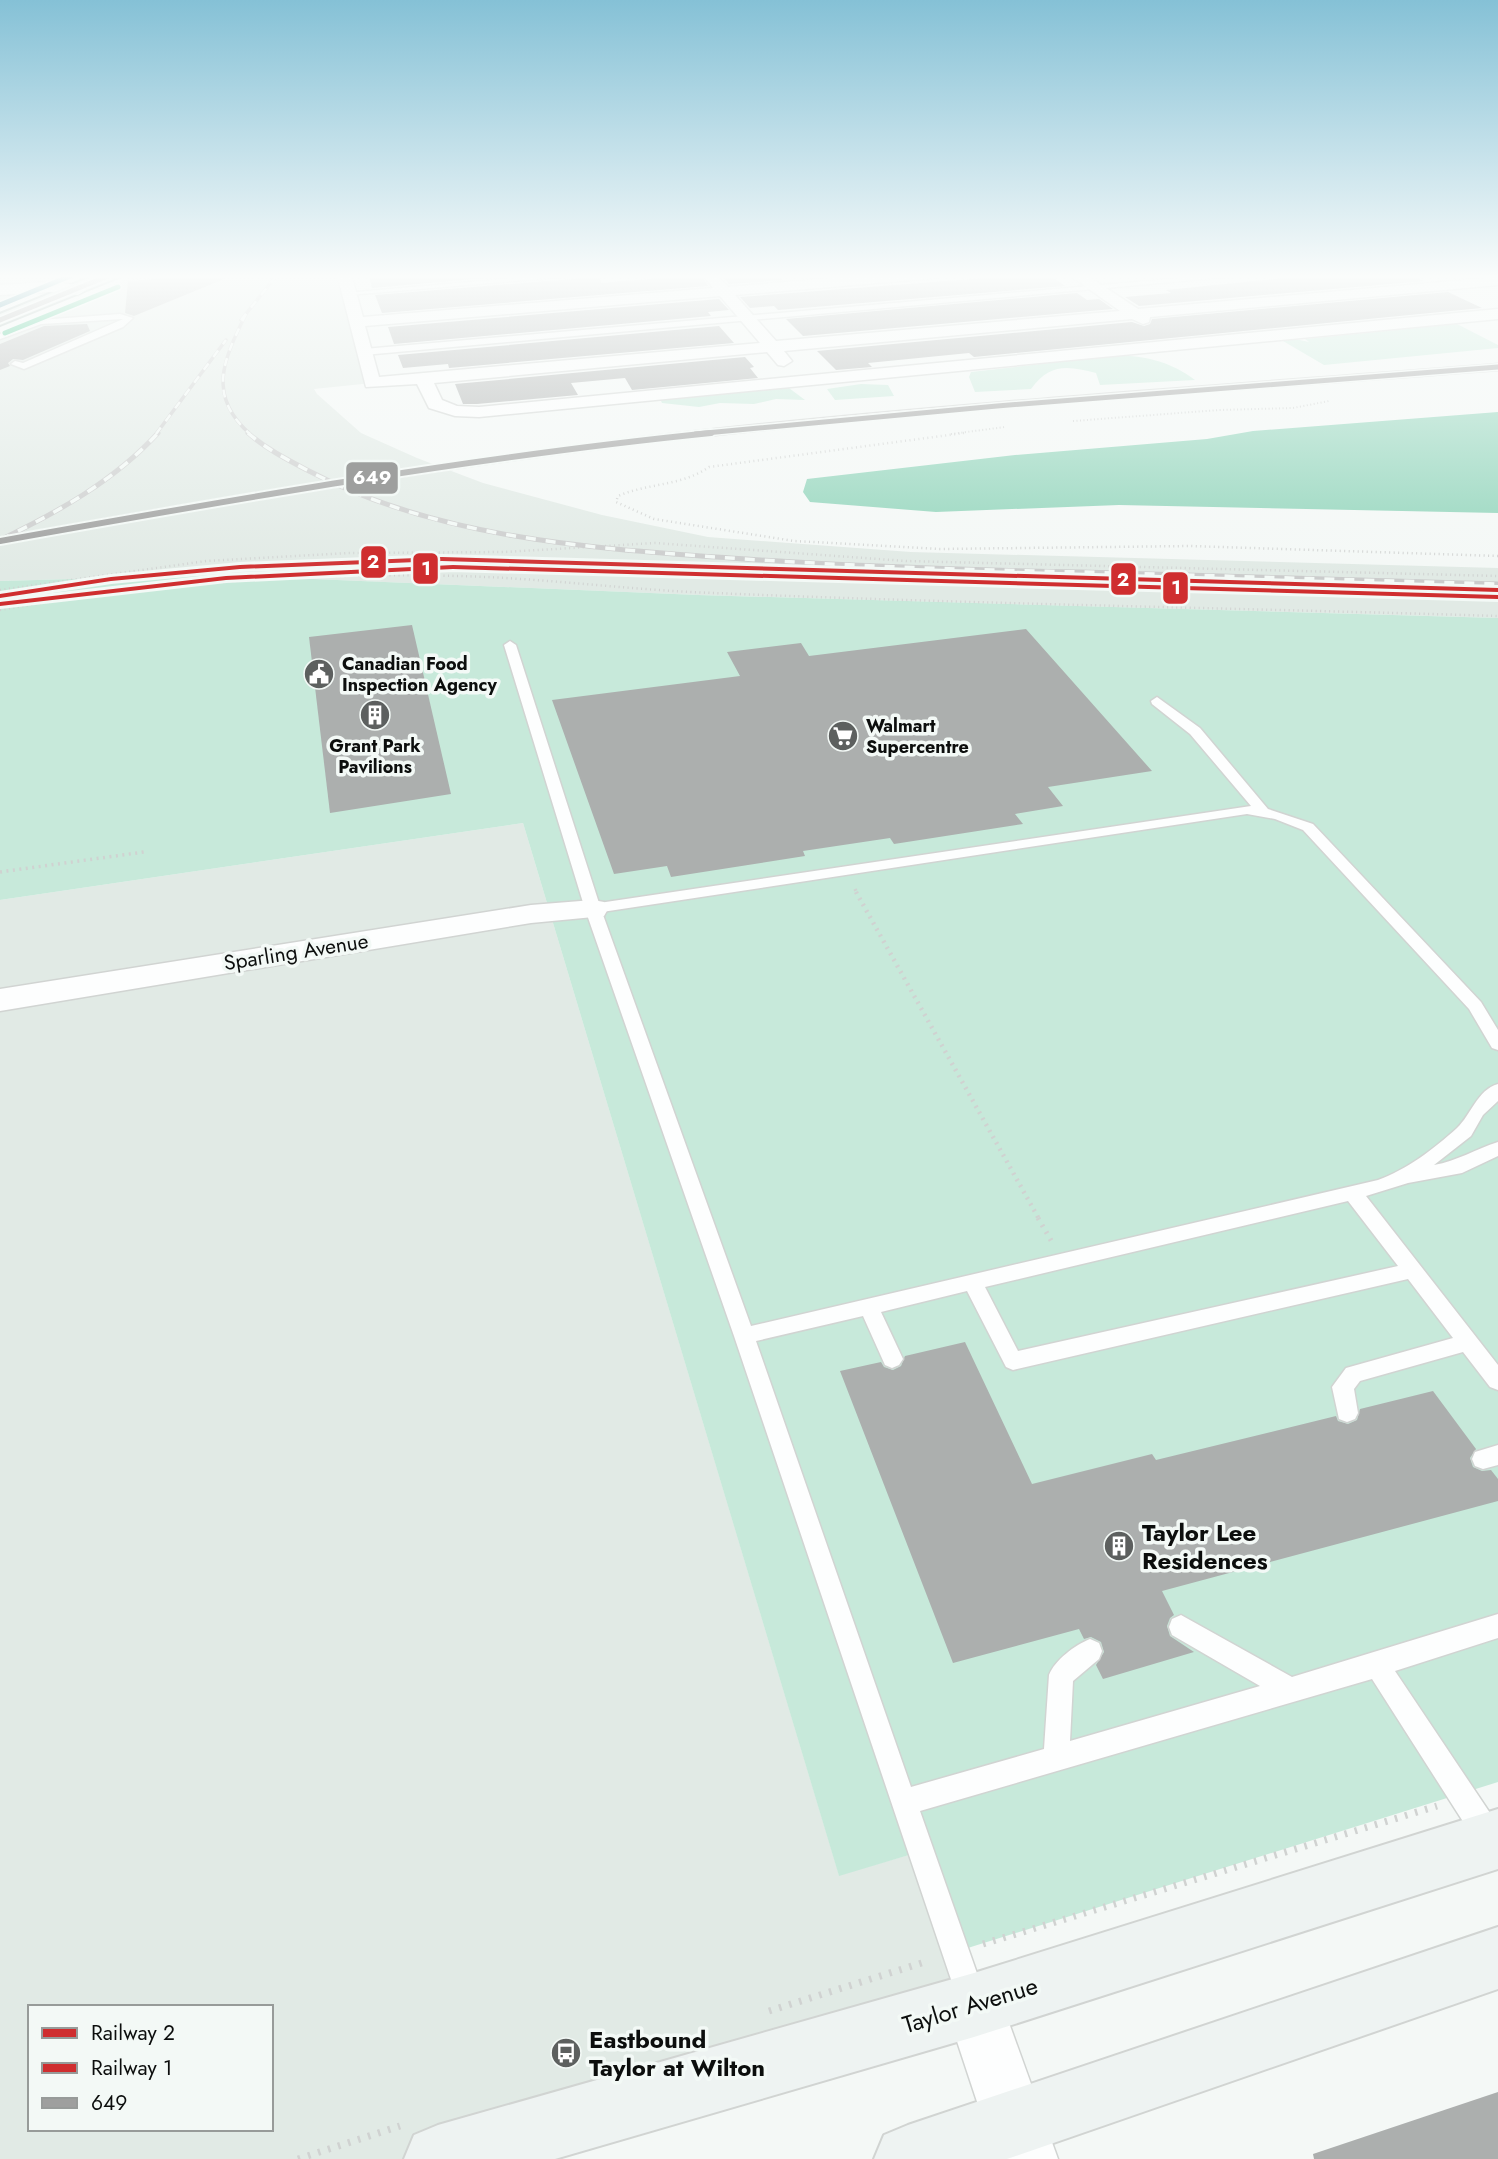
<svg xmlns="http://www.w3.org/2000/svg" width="1498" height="2159" font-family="Jost,sans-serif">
	<rect width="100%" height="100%" fill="#f4f8f6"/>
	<!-- built -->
	<g fill="#e1eae5" fill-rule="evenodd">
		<path d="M0,274H77L0,306Z"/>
		<path d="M139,274H344L372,383L314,389L317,394L361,433L417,458L483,483L602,515L708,537L911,552L1498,568V618L698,595L219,575L0,581V333Z"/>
		<path d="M523,823L839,1875L919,1852L974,2005L438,2159H0V900ZM30,2007H271V2129H30Z"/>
	</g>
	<!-- green -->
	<g fill="#c7e9da">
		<path d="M1457,324L1498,345V348L1324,365L1283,341L1295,339L1309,342L1305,339Z"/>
		<path d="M1120,355C1149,357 1171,362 1195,380L1100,385L1096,373C1068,366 1050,363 1031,389L975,392L969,377L971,372Z"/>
		<path d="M861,384L888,385L894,396L835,400L827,389Z"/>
		<path d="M789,388L805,400L776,399L754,404L720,403L699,407L662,403L660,399Z"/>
		<path d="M219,575L698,595L1498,618V1782L955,1952L919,1852L839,1876L523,823L0,900V581Z"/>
	</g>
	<!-- water -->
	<path fill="#90d4ba" d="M1498,412V513L1119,505L936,512L810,502L803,492L807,479L1015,455L1207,439L1253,431Z"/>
	<!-- building -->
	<g fill="#acafae">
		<path d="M223,274L224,279L134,316L125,313L128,281Z"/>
		<path d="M388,274H530L372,288L369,276Z"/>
		<path d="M600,274L601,283L709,274L703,278L708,286L382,313L375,295L597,277Z"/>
		<path d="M720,274H777L783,280L729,284Z"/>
		<path d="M1039,274H1048L1065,286L778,310L774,306L750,308L740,297Z"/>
		<path d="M1324,274H1409L1424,281L1139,306L1125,297L1171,293L1166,290Z"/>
		<path d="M1448,292L1482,308L974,357L969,353L868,363L872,367L836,370L817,351L1132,322L1144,326L1150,324L1152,319Z"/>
		<path d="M1077,293L1087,300L1099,299L1113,309L803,336L786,319Z"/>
		<path d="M719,299L729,310L708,312L711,316L394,344L388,327Z"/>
		<path d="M87,324L90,331L23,360L13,359L8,363L10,366L0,370V344L44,326Z"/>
		<path d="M719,326L734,343L449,368L448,364L403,368L398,355Z"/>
		<path d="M745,357L754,367L750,368L758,378L632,390L625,378L571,383L578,395L477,404H463L455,384Z"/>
		<path d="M412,625L451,794L330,813L309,637Z"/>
		<path d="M1026,629L1152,771L1048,787L1063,806L1015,814L1023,824L894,844L890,838L803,851L805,856L671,877L667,866L614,874L552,700L740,676L727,652L801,643L809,656Z"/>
		<path d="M965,1342L1032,1484L1152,1454L1156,1460L1336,1416L1338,1421L1348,1424L1357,1420L1360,1409L1433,1391L1476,1449L1470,1458L1473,1467L1482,1471L1491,1470L1498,1479V1501L1162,1591L1174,1615L1170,1618L1167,1626L1170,1636L1194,1652L1103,1679L1096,1665L1104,1652L1101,1642L1091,1637L1084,1639L1079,1629L953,1663L840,1371L881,1362L884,1367L893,1370L901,1366L905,1356Z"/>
		<path d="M1498,2092V2159H1314L1313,2154Z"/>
	</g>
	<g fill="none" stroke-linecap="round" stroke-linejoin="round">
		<!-- service casing -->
		<g stroke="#d1d4d2" stroke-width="3">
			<g id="service">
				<path d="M562,274H597L349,295L345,293Z"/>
				<path d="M1228,274H1260L364,355L360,352L364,349Z"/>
				<path d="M120,314L133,318L123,327L24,369L11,364L15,361L23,363L123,319L41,324L0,339V334L40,320Z"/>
				<path d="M1498,364V370C1231,390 963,407 697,437C463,463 231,502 0,544V538C231,496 463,457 697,431C963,402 1231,385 1498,364Z"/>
				<path d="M510,641L516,645L599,903L1251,806L1190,734L1152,704L1151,701L1157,697L1200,728L1268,809L1313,824L1481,1002L1498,1030V1050L1492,1048L1469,1009L1303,830L1275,819L1247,814L602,912L751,1326L1378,1180C1406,1170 1434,1149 1457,1128C1471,1115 1477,1090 1498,1084V1101L1483,1115L1471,1136L1434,1165C1457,1161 1476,1149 1498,1142V1156L1462,1173L1408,1183L1366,1196L1498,1365V1390L1490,1387L1463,1352L1360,1381L1354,1389L1358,1413L1355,1419L1347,1422L1339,1419L1332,1387L1346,1368L1453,1338L1408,1279L1013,1370L1006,1367L967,1291L881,1312L903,1359L899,1365L892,1368L885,1365L863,1316L756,1341L911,1787L1044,1749L1049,1675C1055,1660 1075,1645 1090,1639L1099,1643L1102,1651L1099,1659L1073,1681L1070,1741L1260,1686L1172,1635L1169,1627L1172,1619L1181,1615L1292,1677L1498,1614V1638L1395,1671L1498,1825V1845L1488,1848L1478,1845L1372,1679L920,1811L986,1999L981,2009L971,2014L961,2009L734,1336L585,909L504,645ZM1348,1201L1398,1266L1018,1351L985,1287Z"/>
				<path d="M1498,1445V1465L1483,1469L1475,1466L1472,1459L1475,1452Z"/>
			</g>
		</g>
		<!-- minor casing -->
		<g stroke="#d1d4d2" stroke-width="3">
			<g id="minor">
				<path d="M337,274H351L363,317L713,288L706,279L713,275L718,276L728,287L880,274H943L936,278L735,295L776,341L1120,311L1068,274H1085L1138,309L1498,277V285L1150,317L1149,322L1143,324L1132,319L784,351L792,361L784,366L778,365L767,352L434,383L442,400L457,406L479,407L1498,309V319L479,417L455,416L429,408L417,384L366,387ZM720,296L760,343L379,377L365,326Z"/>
				<path d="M49,282L78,285L86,290L78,295L49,292L0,295V285Z"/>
				<path d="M593,900L604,902L608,909L604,916L531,923L0,1011V989L531,905Z"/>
				<path d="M974,1976L995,1984L1058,2159H996L945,2005L953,1984Z"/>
			</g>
		</g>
		<!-- secondary casing -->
		<g stroke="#d1d4d2" stroke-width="4">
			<g id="secondary">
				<path d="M1498,1809V1869L974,2037L555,2159H404L414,2135L438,2125L974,1973Z"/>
				<path d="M1498,1927V1989L1007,2159H874L884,2135L908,2125Z"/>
			</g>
		</g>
		<!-- primary casing -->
		<g stroke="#94a9a2" stroke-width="4">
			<path id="primary" d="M98,274H121L119,277L0,325V314Z"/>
		</g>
		<!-- path-far5 -->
		<g stroke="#d0d2d1" stroke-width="2" stroke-dasharray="1 2.5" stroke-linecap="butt">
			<path d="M133,279L194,274"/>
			<path d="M1073,421L1219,410L1293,408L1329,401"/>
			<path d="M951,434L1005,427"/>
		</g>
		<!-- path-far4 -->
		<g stroke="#d0d2d1" stroke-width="2.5" stroke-dasharray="1 3.5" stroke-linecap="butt">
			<path d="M964,433L709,467C682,486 648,483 618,496L616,502L654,519L794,541L940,549L1190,546L1498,556"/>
			<path d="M0,590L206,561L349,553L505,552L655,543L906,561L1498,576"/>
			<path d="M0,610C152,584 304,572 458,576C544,578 628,590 714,593C975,604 1237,608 1498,616"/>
		</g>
		<!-- path-far3 -->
		<g stroke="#d0d2d1" stroke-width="3.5" stroke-dasharray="2 4.5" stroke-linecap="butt">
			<path d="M0,872L144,852"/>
			<path d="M855,889L857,893"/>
		</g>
		<!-- path-far2 -->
		<path stroke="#d0d2d1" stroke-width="4.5" stroke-dasharray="2 5" stroke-linecap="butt" d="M856,892L1039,1219"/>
		<!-- path-far1 -->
		<path stroke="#d0d2d1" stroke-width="5" stroke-dasharray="2 6" stroke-linecap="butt" d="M1038,1218L1052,1242"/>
		<!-- path -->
		<g stroke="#d0d2d1" stroke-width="7" stroke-dasharray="2.5 8" stroke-linecap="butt">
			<path d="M983,1944L1437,1806"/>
			<path d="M769,2011L928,1961"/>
			<path d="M298,2159L400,2126"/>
		</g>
		<!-- service -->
		<use href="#service" fill="#fdfefe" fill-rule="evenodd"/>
		<!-- minor -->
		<use href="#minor" fill="#fdfefe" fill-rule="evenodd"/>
		<!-- secondary -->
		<use href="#secondary" fill="#eef3f2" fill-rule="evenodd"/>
		<!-- primary -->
		<use href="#primary" fill="#deeae5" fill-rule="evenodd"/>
		<!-- rail-far1 casing -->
		<g stroke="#cbcccc" stroke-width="3.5">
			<g id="rail-far1">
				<path d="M246,314C224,359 206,395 250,434"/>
				<path d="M241,320L278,274"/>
				<path d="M156,434L226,340"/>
			</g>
		</g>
		<!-- rail casing -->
		<g stroke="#cbcccc" stroke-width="5">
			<g id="rail">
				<path d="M248,433C265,448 286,459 307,470C435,538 588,548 730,558C847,566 965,570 1082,572C1221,576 1359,580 1498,584"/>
				<path d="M0,540C58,512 114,481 158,433"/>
			</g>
		</g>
		<!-- rail-far1 -->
		<use href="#rail-far1" stroke="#f3f9f6" stroke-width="2.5" stroke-dasharray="8" stroke-linecap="butt"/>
		<!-- rail -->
		<use href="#rail" stroke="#f3f9f6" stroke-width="3.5" stroke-dasharray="10" stroke-linecap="butt"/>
		<!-- bus-1-far1 casing -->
		<g stroke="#f3f9f6" stroke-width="8">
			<g id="bus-1-far1">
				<path d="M0,320L113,274"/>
				<path d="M695,434L997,406L1498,367"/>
			</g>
		</g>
		<!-- bus-1 casing -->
		<g stroke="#f3f9f6" stroke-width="10">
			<path id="bus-1" d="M0,541C236,499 473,457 711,433"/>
		</g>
		<!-- bus-2 casing -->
		<g stroke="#f3f9f6" stroke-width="8">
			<path id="bus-2" d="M5,333L118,287"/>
		</g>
		<!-- bus-3 casing -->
		<g stroke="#f3f9f6" stroke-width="8">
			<path id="bus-3" d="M0,305L75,274"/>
		</g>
		<!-- bus-1-far1 -->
		<use href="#bus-1-far1" stroke="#9e9f9e" stroke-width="5"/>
		<!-- bus-1 -->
		<use href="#bus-1" stroke="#9e9f9e" stroke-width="6"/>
		<!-- bus-2 -->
		<use href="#bus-2" stroke="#00b262" stroke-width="5"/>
		<!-- bus-3 -->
		<use href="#bus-3" stroke="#026c7e" stroke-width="5"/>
		<!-- rail-1 casing -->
		<g stroke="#f3f9f6" stroke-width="6">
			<path id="rail-1" d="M442,557L1498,588V592L442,561L240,569L111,581L0,598V594L111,577L240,565Z"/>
		</g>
		<!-- rail-2 casing -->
		<g stroke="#f3f9f6" stroke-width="6">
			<path id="rail-2" d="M453,565L1498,595V599L453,569L226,580L0,606V602L226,576Z"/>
		</g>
		<!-- rail-1 -->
		<use href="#rail-1" fill="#cf2e2f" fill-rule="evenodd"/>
		<!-- rail-2 -->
		<use href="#rail-2" fill="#cf2e2f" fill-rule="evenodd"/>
	</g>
	<!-- sky -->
	<linearGradient id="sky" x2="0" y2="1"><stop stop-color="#85c1d6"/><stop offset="0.48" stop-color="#fafcfb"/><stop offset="1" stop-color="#fafcfb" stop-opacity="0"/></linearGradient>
	<rect width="1498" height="576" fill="url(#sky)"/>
	<!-- icons -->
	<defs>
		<g id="civic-disc" transform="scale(1.575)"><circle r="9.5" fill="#5d605f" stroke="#f3f9f6"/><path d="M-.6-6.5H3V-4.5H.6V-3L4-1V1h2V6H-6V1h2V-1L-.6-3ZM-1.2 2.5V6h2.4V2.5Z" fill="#fff"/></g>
		<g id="building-disc" transform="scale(1.575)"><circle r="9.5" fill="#5d605f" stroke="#f3f9f6"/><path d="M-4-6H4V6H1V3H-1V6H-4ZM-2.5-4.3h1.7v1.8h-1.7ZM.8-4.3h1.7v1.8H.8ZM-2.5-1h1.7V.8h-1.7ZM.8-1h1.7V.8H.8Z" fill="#fff"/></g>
		<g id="supermarket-disc" transform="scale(1.575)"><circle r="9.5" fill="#5d605f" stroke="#f3f9f6"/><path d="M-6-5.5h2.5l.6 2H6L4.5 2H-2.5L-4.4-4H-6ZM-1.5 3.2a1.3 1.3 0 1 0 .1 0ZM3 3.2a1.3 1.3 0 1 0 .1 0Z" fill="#fff"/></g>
		<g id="bus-disc" transform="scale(1.575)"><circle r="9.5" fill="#5d605f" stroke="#f3f9f6"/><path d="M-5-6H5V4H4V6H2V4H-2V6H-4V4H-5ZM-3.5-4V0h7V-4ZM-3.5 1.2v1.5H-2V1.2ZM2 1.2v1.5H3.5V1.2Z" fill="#fff"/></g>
	</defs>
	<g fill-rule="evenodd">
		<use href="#civic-disc" x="319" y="674"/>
		<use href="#building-disc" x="375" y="715"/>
		<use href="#supermarket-disc" x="843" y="736"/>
		<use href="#building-disc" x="1119" y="1546"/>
		<use href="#bus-disc" x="566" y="2053"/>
	</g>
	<g text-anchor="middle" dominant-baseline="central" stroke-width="7" stroke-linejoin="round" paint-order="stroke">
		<!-- far-poi labels -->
		<g font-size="18" font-weight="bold" fill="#0c0e0d" stroke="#f3f9f6" text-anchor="start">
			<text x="342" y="664">Canadian Food<tspan x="342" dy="21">Inspection Agency</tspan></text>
			<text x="866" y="726">Walmart<tspan x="866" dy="21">Supercentre</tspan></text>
			<text x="375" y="746" text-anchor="middle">Grant Park<tspan x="375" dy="21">Pavilions</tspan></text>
		</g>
		<!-- street labels -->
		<g font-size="21" fill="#0c0e0d" stroke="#f3f9f6">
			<text transform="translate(296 952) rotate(-9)">Sparling Avenue</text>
		</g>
		<!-- near-poi labels -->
		<g font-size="24" font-weight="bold" fill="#0c0e0d" stroke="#f3f9f6" text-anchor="start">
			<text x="1142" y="1532">Taylor Lee<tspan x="1142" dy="28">Residences</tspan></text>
			<text x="589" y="2039">Eastbound<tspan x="589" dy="28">Taylor at Wilton</tspan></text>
		</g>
		<!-- near-street labels -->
		<g font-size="24" fill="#0c0e0d" stroke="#f3f9f6">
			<text transform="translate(970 2005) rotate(-17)">Taylor Avenue</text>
		</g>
	</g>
	<g stroke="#f3f9f6" stroke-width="2.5">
		<rect x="345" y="461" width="54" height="34" rx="7" fill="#9e9f9e"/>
		<rect x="360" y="545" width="27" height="34" rx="7" fill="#cf2e2f"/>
		<rect x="412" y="552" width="27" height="33" rx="7" fill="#cf2e2f"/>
		<rect x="1110" y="562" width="27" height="34" rx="7" fill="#cf2e2f"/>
		<rect x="1162" y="571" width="27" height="34" rx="7" fill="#cf2e2f"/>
	</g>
	<g font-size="19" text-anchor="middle" font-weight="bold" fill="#fff">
		<text x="372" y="484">649</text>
		<text x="373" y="568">2</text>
		<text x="426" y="575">1</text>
		<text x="1123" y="586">2</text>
		<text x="1176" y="594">1</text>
	</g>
	<!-- legend -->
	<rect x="28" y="2005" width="245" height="126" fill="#f3f9f6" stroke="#979b99" stroke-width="2"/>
	<rect x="42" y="2028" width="35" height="10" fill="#cf2e2f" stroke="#979b99" stroke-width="2"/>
	<text x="91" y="2040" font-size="21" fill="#0c0e0d">Railway 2</text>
	<rect x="42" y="2063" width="35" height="10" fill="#cf2e2f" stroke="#979b99" stroke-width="2"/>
	<text x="91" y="2075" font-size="21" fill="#0c0e0d">Railway 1</text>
	<rect x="42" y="2098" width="35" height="10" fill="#9e9f9e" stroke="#979b99" stroke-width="2"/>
	<text x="91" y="2110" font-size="21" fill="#0c0e0d">649</text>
</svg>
